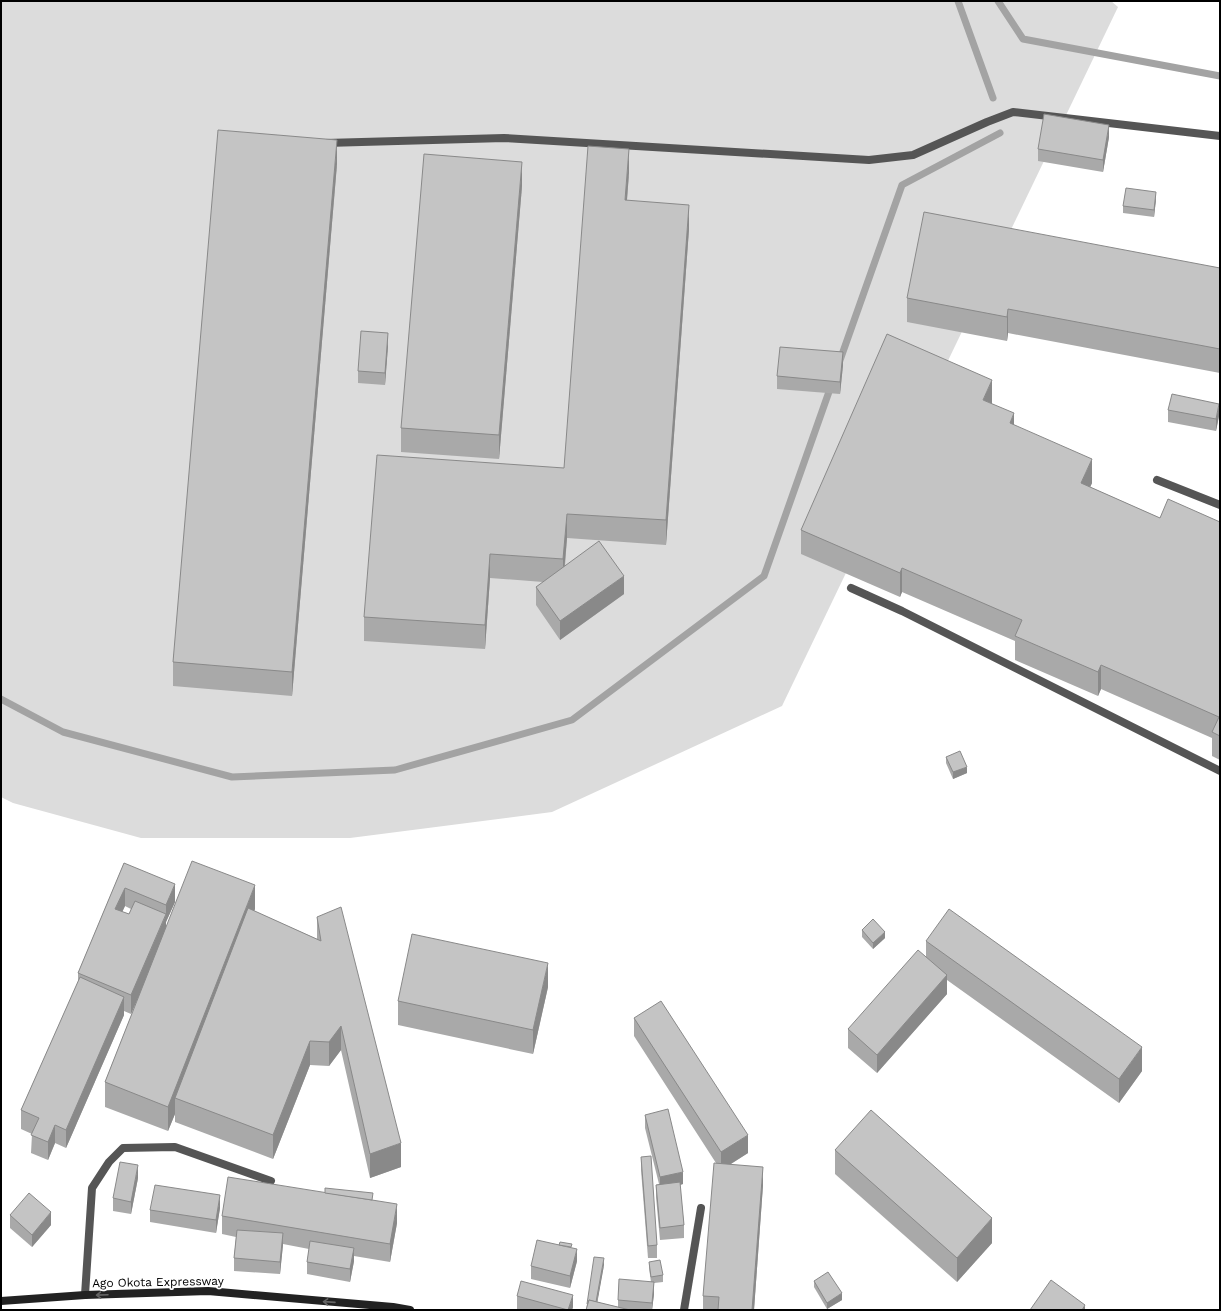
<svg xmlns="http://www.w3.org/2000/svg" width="1221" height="1311" font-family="'Work Sans',sans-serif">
	<rect width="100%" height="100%" fill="#fff"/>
	<!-- green -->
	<path fill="#dcdcdc" d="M1,1H1111L1118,7L782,706L552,812L350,838H141L13,803L1,797Z"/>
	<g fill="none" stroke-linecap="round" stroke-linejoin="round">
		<!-- stream -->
		<g stroke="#a3a3a3" stroke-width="7">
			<path d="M958,1L993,98"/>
			<path d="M998,1L1023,39L1220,76"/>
			<path d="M839,363L902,185L1000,133"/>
			<path d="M1,699L63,732L232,777L395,770L572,720L764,576L831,386"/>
		</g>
		<!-- lane -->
		<g stroke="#555" stroke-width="8">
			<path d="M326,143L504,138L869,160L913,155L987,122L1013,112L1220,136"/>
			<path d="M1157,480L1220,505"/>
			<path d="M851,588L902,611L1220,771"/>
			<path d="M85,1295L92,1188L109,1162L123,1148L175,1147L271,1181"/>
			<path d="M684,1310L701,1208"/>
		</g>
		<!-- secondary -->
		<path stroke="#222" stroke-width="8" d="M1,1301L85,1295L208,1291L393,1307L410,1310"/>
	</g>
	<!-- wall -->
	<g fill="#a9a9a9" fill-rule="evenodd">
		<path d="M1109,137L1103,172L1038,161V149Z"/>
		<path d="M337,164L292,696L173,686V662Z"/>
		<path d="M629,173L627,200L689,229L666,545L567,538L565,566L624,594L560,640L536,605V587L543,582L490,578L485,649L364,641V617L564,468Z"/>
		<path d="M522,186L499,459L401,452V428Z"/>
		<path d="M1156,199L1154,217L1123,213V206Z"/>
		<path d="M1220,268V373L1008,333L1007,341L907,322V298Z"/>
		<path d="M388,346L385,385L358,383V371Z"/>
		<path d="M843,365L840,394L777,389V376Z"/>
		<path d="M992,404L1014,425L1092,483L1090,487L1160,518L1220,522V760L1212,756V738L1101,689L1098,696L1015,660V641L902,592L900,597L801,554V530Z"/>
		<path d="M1168,410L1219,416L1216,431L1168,422Z"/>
		<path d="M946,757L967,773L953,779L946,763Z"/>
		<path d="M124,863L175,902L166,922V927L255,909L254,911L317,939V917L401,1167L370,1178L341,1050L329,1066L310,1065L273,1159L175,1122V1114L168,1131L105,1107V1082L139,996L131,1014L124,1011V1015L66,1148L55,1143L48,1160L31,1153L32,1134L21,1129V1110L78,982V973ZM125,906L131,909L129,914L122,912Z"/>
		<path d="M862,930L885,938L873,949L862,937Z"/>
		<path d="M926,941L1142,1071L1119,1103L947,980V994L877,1073L848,1048V1029L926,957Z"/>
		<path d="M548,987L533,1054L398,1025V1001Z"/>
		<path d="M634,1018L748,1153L731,1164L763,1185L754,1310H703V1296L716,1163L634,1036Z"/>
		<path d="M645,1115L683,1184L680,1185L684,1225V1238L660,1240L656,1197V1185L659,1184L645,1128Z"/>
		<path d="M835,1150L992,1243L957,1282L835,1174Z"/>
		<path d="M641,1157L657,1245V1258H648L641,1170Z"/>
		<path d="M138,1178L131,1214L113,1211V1198Z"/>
		<path d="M373,1200L397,1223L390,1262L354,1256V1261L350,1282L307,1274V1262L309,1249L283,1244L280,1274L234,1271V1258L236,1237L222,1234V1216Z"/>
		<path d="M220,1208L216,1233L150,1222V1210Z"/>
		<path d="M10,1215L51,1225L32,1247L10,1228Z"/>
		<path d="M572,1248L577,1261L570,1288L531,1279V1266Z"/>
		<path d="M649,1262L663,1275V1282L654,1283V1294L652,1310H586L587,1304L604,1265L597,1302L618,1307V1300L651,1282L649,1268Z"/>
		<path d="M814,1281L842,1300L827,1309L814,1287Z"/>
		<path d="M517,1296L573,1307L572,1310H521L517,1309Z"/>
	</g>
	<!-- shaded-wall -->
	<g fill="#898989">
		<path d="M1109,125V137L1103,172V160Z"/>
		<path d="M337,140V164L292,696V672Z"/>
		<path d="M629,149V173L625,224V200Z"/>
		<path d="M522,162V186L499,459V435Z"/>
		<path d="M1156,192V199L1154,217V210Z"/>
		<path d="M689,205V229L666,545V520Z"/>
		<path d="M1008,309V333L1007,341V317Z"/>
		<path d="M388,333V346L385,385V373Z"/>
		<path d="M843,352V365L840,394V382Z"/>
		<path d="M992,380V404L983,400Z"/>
		<path d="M1219,404V416L1216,431V419Z"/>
		<path d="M1014,413V437L1010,423Z"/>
		<path d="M1092,459V483L1081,507V483Z"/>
		<path d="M567,514V538L563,583V559Z"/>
		<path d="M490,554V578L485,649V625Z"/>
		<path d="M902,568V592L900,597V573Z"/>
		<path d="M624,576V594L560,640V621Z"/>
		<path d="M1101,665V689L1098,696V672Z"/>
		<path d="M967,767V773L953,779V772Z"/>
		<path d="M175,884V902L166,922V933L131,1014V995L166,915V905Z"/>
		<path d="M255,885V909L181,1100L175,1098V1114L168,1131V1107Z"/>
		<path d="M125,888V906L115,927V909Z"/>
		<path d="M885,932V938L873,949V943Z"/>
		<path d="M548,963V987L533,1054V1030Z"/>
		<path d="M947,975V994L877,1073V1055Z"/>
		<path d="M124,997V1015L66,1148V1130Z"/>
		<path d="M341,1026V1050L329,1066V1042Z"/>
		<path d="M310,1041V1065L273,1159V1135Z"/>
		<path d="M1142,1047V1071L1119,1103V1079Z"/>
		<path d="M55,1125V1143L48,1160V1142Z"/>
		<path d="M748,1135V1153L721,1170V1152Z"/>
		<path d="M401,1143V1167L370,1178V1154Z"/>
		<path d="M138,1165V1178L131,1214V1202Z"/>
		<path d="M763,1167V1185L754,1310H752Z"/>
		<path d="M683,1172V1184L660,1190V1177Z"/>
		<path d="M220,1195V1208L216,1233V1220Z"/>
		<path d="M397,1204V1223L390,1262V1244Z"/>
		<path d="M51,1212V1225L32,1247V1235Z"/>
		<path d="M992,1218V1243L957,1282V1258Z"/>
		<path d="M283,1233V1245L280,1274V1262Z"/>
		<path d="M354,1248V1261L350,1282V1269Z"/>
		<path d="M577,1249V1261L570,1288V1276Z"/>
		<path d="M604,1258V1265L596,1310V1306Z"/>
		<path d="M654,1282V1294L652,1310V1303Z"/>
		<path d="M842,1293V1300L827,1309V1303Z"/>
		<path d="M573,1295V1307L572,1310H568Z"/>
		<path d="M1085,1305V1310H1082Z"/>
	</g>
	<!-- building -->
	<g fill="#c4c4c4" stroke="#898989">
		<path d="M1044,114L1109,125L1103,160L1038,149Z"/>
		<path d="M218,130L337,140L292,672L173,662Z"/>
		<path d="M588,146L629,149L625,200L689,205L666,520L567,514L563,559L490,554L485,625L364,617L377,455L564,468Z"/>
		<path d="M424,154L522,162L499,435L401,428Z"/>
		<path d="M1126,188L1156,192L1154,210L1123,206Z"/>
		<path d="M924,212L1220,268V349L1008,309L1007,317L907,298Z"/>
		<path d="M361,331L388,333L385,373L358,371Z"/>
		<path d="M887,334L992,380L983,400L1014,413L1010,423L1092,459L1081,483L1160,518L1168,499L1220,522V736L1212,732L1219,717L1101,665L1098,672L1015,636L1022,620L902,568L900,573L801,530Z"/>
		<path d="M780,347L843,352L840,382L777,376Z"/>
		<path d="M1172,394L1219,404L1216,419L1168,410Z"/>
		<path d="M599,541L624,576L560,621L536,587Z"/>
		<path d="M960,751L967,767L953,772L946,757Z"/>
		<path d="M192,861L255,885L168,1107L105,1082Z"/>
		<path d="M124,863L175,884L166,905L125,888L115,909L129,914L135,901L166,914L131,995L78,973Z"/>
		<path d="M341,907L401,1143L370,1154L341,1026L329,1042L310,1041L273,1135L175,1098L248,908L321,941L317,917Z"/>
		<path d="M949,909L1142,1047L1119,1079L926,941Z"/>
		<path d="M873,919L885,932L873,943L862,930Z"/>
		<path d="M412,934L548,963L533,1030L398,1001Z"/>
		<path d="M918,950L947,975L877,1055L848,1029Z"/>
		<path d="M80,977L124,997L66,1130L55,1125L48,1142L31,1135L39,1118L21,1110Z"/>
		<path d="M661,1001L748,1135L721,1152L634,1018Z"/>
		<path d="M668,1109L683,1172L660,1177L645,1115Z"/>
		<path d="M871,1110L992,1218L957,1258L835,1150Z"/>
		<path d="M651,1156L657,1245L648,1246L641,1157Z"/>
		<path d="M120,1162L138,1165L131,1202L113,1198Z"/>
		<path d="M714,1163L763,1167L752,1310H718L719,1297L703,1296Z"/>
		<path d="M228,1177L397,1204L390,1244L222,1216Z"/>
		<path d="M680,1182L684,1225L660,1228L656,1185Z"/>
		<path d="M155,1185L220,1195L216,1220L150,1210Z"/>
		<path d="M325,1188L373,1193L372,1200L325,1193Z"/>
		<path d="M29,1193L51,1212L32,1235L10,1215Z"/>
		<path d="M237,1230L283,1233L280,1262L234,1258Z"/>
		<path d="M537,1240L577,1249L570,1276L531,1266Z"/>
		<path d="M310,1241L354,1248L350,1269L307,1262Z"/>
		<path d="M560,1242L572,1244L571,1247L559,1245Z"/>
		<path d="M594,1257L604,1258L596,1302L589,1300L588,1304H587Z"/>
		<path d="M660,1260L663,1275L651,1277L649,1262Z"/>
		<path d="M828,1272L842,1293L827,1303L814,1281Z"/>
		<path d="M619,1279L654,1282L652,1303L618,1300Z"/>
		<path d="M1051,1280L1085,1305L1082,1310H1030Z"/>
		<path d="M521,1281L573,1295L568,1310L517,1296Z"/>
		<path d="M589,1300L630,1310H586Z"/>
	</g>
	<!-- one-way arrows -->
	<defs><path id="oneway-shaft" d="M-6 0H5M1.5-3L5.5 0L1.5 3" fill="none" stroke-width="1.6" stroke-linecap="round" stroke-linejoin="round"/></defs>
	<g stroke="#646464">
		<use href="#oneway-shaft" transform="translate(102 1295) rotate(178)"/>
		<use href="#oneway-shaft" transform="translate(329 1302) rotate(-176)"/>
	</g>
	<g text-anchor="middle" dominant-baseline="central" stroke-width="3.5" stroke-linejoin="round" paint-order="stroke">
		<!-- street labels -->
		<g font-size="12" fill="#000" stroke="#fff">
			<text transform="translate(158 1282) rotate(-1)">Ago Okota Expressway</text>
		</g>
	</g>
	<!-- border -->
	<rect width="1221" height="1311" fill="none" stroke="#000000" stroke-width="4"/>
</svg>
